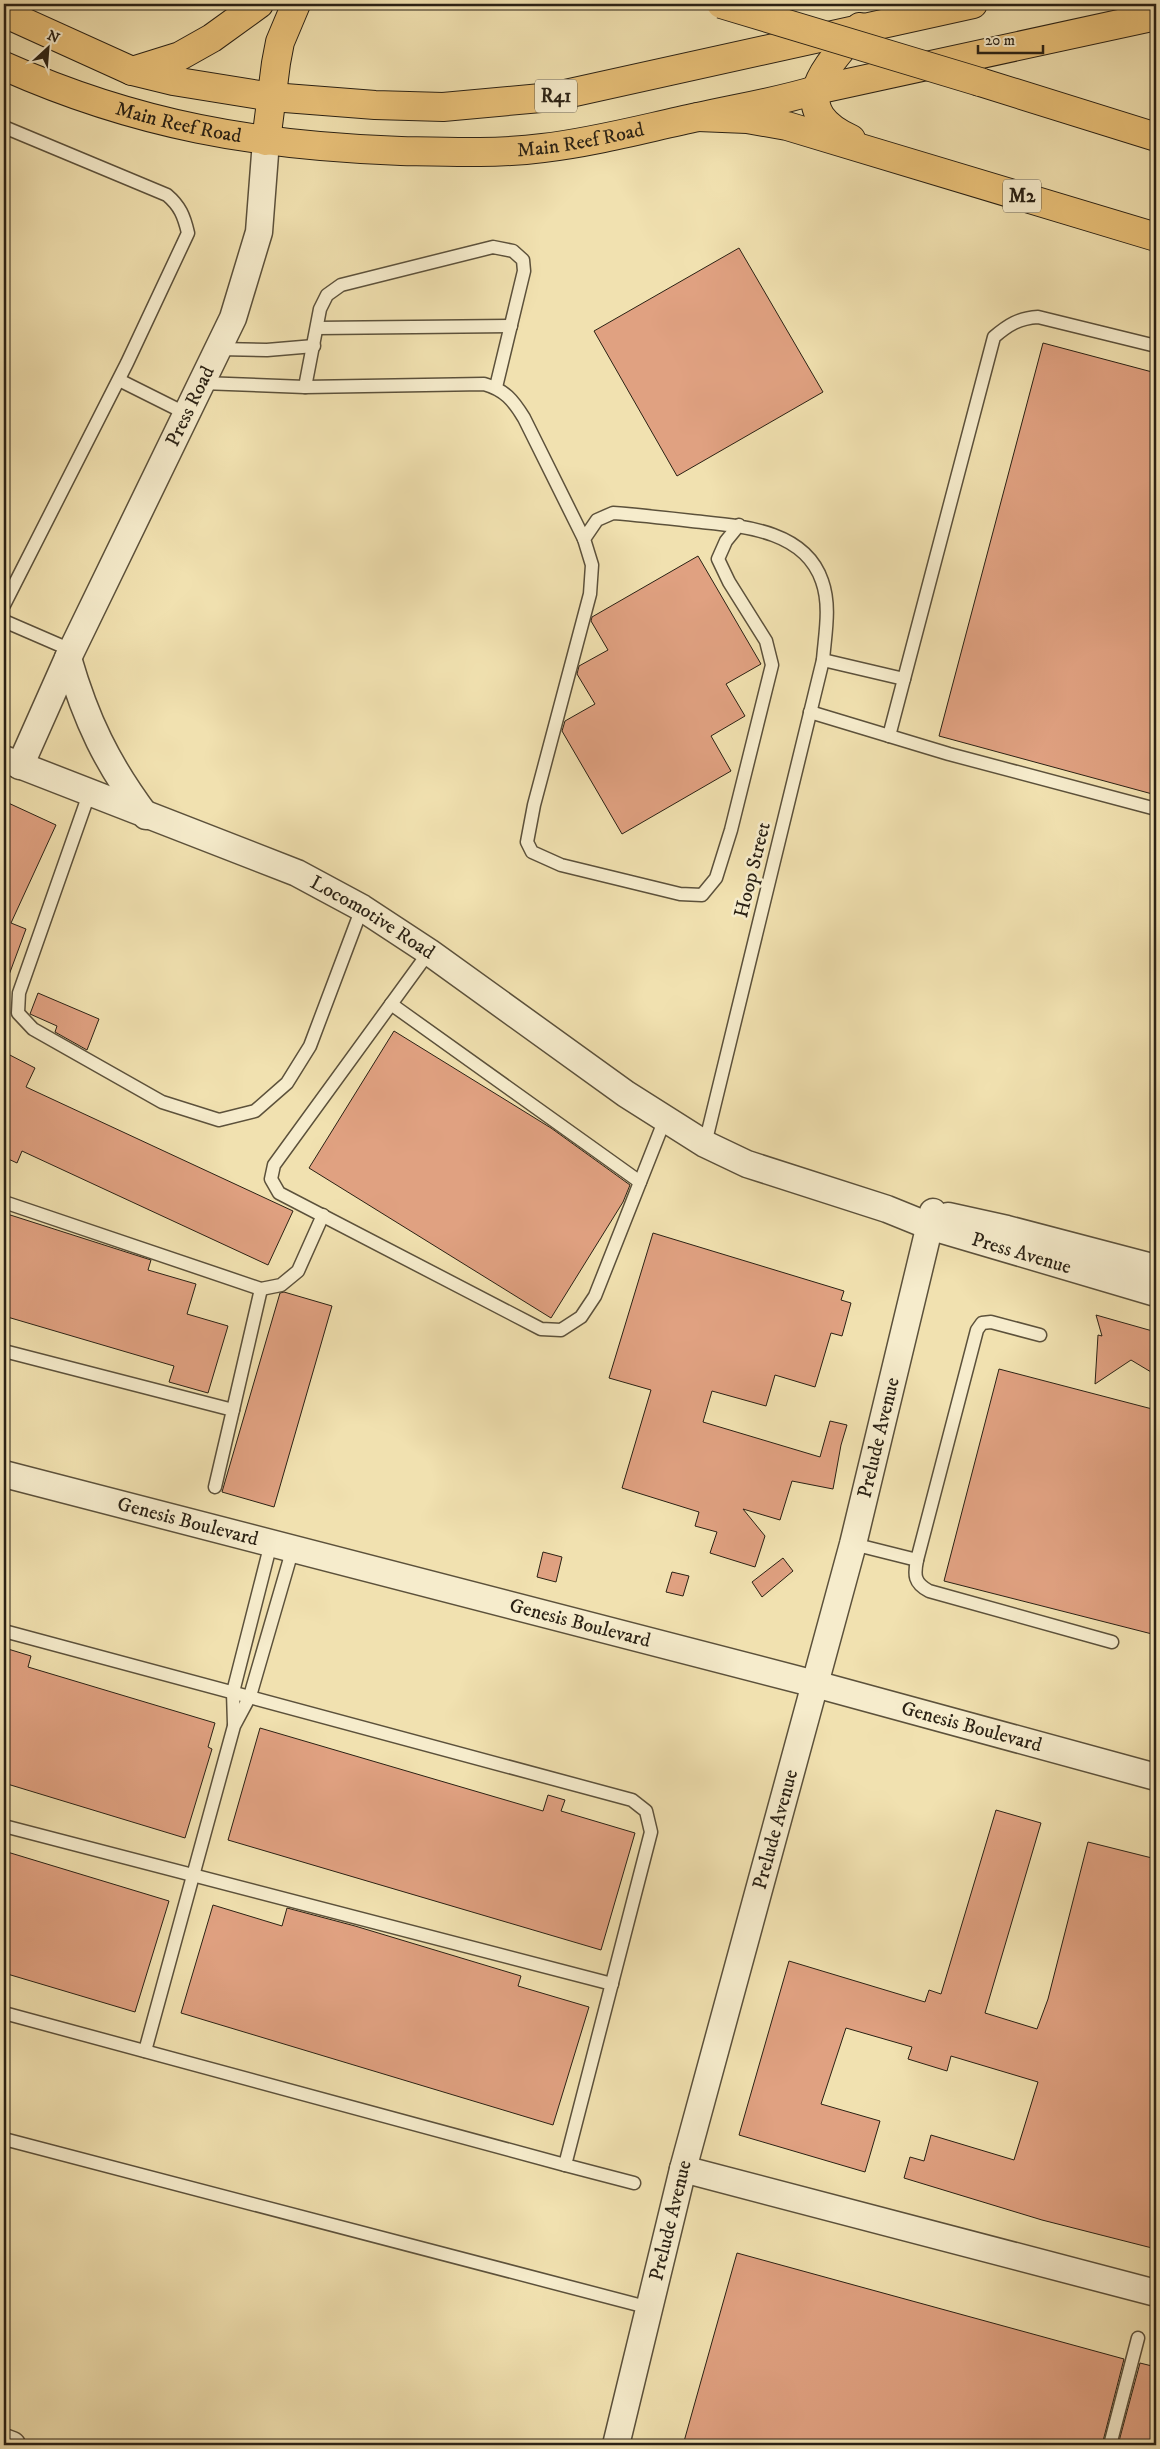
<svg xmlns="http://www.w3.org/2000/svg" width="1160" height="2449" font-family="'IM FELL DW Pica',serif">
	<rect width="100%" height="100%" fill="#f1e1b0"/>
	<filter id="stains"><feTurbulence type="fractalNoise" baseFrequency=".004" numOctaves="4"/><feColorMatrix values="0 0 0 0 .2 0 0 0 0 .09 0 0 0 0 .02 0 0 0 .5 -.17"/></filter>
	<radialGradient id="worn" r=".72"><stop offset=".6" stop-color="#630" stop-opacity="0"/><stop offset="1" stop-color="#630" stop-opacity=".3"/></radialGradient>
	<!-- building -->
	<g fill="#e0a181" stroke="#2a2114">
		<path d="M739,248L823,392L677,476L594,331Z"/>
		<path d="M1043,343L1156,373V795L939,736Z"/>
		<path d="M698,556L761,664L726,684L745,716L711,736L731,771L622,834L562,731L565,721L595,704L577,674L579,666L608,650L591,621L592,617Z"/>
		<path d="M4,801L56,825L11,923L26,929L6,983H4Z"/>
		<path d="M38,993L99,1019L87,1050L55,1032L57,1026L30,1014Z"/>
		<path d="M394,1031L551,1128L630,1185L623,1202L551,1318L309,1168Z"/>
		<path d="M4,1052L35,1068L26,1087L293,1211L268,1265L22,1151L17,1163L4,1157Z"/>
		<path d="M4,1213L151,1260L148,1270L196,1284L187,1314L228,1326L208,1393L169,1382L174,1366L4,1316Z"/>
		<path d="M653,1233L844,1291L841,1300L851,1303L842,1336L831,1333L815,1387L775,1375L766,1406L712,1391L703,1422L820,1457L830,1421L847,1425L841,1445L833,1489L792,1481L780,1520L743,1509L765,1536L755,1567L710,1553L717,1532L695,1526L699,1512L622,1488L651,1390L609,1378Z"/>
		<path d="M284,1292L332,1306L274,1507L222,1492L280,1293Z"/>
		<path d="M1096,1315L1156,1332V1375L1131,1360L1095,1384L1098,1335L1102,1336Z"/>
		<path d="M999,1369L1156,1410V1635L944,1581Z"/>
		<path d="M543,1552L562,1557L556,1582L537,1577Z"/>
		<path d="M783,1558L793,1571L762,1597L752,1582Z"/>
		<path d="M672,1572L689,1576L683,1596L666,1592Z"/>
		<path d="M8,1649L31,1656L28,1667L215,1723L208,1747L212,1749L185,1838L4,1783V1662Z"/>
		<path d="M260,1728L543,1811L548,1795L565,1800L561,1811L635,1833L601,1950L228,1840Z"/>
		<path d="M996,1810L1041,1823L985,2013L1037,2029L1048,1999L1088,1842L1156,1859V2160L1152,2177L1156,2178V2249L1042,2220L904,2178L910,2157L924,2161L931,2135L1014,2160L1038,2082L951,2056L947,2071L908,2059L912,2047L846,2028L821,2104L880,2121L865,2172L739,2135L789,1961L925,2002L929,1990L941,1994Z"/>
		<path d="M4,1851L169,1901L135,2012L4,1973Z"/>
		<path d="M213,1905L282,1926L287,1908L355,1926L521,1976L518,1986L589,2007L553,2125L181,2013Z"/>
		<path d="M737,2253L1124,2359L1102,2445H683Z"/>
		<path d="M1140,2363L1156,2367V2445H1118Z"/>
	</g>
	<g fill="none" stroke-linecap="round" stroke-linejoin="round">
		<!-- service casing -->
		<g stroke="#5c513b" stroke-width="15">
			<g id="service">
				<path d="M4,127L167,195C180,206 184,216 188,233L127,363L4,605"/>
				<path d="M317,328L511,326"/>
				<path d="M219,349L267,350L314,346"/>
				<path d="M119,380L187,414"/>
				<path d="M202,383L305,387L484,384C505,390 513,400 524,418L584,539"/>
				<path d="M305,387L320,309L327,295L341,285L493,247L513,251L523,260L524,271L496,387"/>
				<path d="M4,621L71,650"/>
				<path d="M823,660L904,679"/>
				<path d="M810,712L949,754L1156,809"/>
				<path d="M889,736L994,337C1008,325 1019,318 1038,317L1156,346"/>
				<path d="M89,794L19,993L18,1013L33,1029L162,1102L219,1120L255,1111L287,1083L310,1046L362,908"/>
				<path d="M429,952L274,1165L271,1179L279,1193L541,1329L561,1330L581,1317L595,1296L665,1119"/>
				<path d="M391,1004L640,1182"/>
				<path d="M705,1144L823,660C825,634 831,606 822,581C804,528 738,526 692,521C666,518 639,515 613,513L597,520L584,539L592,565L590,594L534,805L527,842L532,852L561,865L680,894L702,895L716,878L731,830L772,665L766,641L729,582L718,559L726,541L739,525"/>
				<path d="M4,1202L261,1289L281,1285L298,1271L323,1215"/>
				<path d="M4,1351L233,1410L215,1487"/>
				<path d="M233,1410L261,1289"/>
				<path d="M853,1544L917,1560L977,1330L982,1323L991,1322L1040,1335"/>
				<path d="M917,1560C914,1575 914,1583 929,1591L1112,1642"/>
				<path d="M4,1631L632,1800L646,1811L651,1832L565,2165L634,2183"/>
				<path d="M234,1724L233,1692L271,1543"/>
				<path d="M4,1826L612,1984"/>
				<path d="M4,2013L565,2165"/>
				<path d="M145,2051L234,1726L250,1696L293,1548"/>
				<path d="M4,2139L650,2308"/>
				<path d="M1110,2445L1138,2338"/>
			</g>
		</g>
		<!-- minor casing -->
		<g stroke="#5c513b" stroke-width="29">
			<g id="minor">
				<path d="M68,658C86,720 107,764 146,816"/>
				<path id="s1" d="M4,759L297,873L362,908L429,952L626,1094L705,1144L747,1164L887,1209L929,1226L1156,1293"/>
				<path id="s2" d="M20,766L68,658L233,318L259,232L266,141"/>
				<path d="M948,1216L1007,1229L1156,1268"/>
				<path id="s3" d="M4,1474L815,1684L1156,1777"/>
				<path d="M683,2169L1156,2293"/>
				<path d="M4,2442L12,2445"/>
				<path id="s4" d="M616,2445L683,2169L853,1544L933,1212"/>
			</g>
		</g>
		<!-- primary casing -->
		<g stroke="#2a2114" stroke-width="30">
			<g id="primary">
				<path d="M4,13L132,71L173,81L272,97L375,105L443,107L552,97L973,4"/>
				<path id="s5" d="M4,66C136,125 258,146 401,151C448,152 496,154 543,148C595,142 646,128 698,117C738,108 777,102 816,90L1156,16"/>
			</g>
		</g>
		<!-- motorway casing -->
		<g stroke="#2a2114" stroke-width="30">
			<g id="motorway">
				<path d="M132,71L180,56L212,38L259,4"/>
				<path d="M980,82L1156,137"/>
				<path d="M698,117L747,119L787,126L1156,237"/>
				<path d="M851,139C782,107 829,65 860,27"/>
				<path d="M266,141L276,63L280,42L296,4"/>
			</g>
		</g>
		<!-- service -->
		<use href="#service" stroke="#f6eccc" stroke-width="12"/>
		<!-- minor -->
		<use href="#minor" stroke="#f6eccc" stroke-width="26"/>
		<!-- primary -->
		<use href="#primary" stroke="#e8c078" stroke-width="28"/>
		<!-- motorway -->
		<use href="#motorway" stroke="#e8c078" stroke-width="28"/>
		<!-- motorway-bridge casing -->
		<g stroke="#2a2114" stroke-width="30" stroke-linecap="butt">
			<path id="motorway-bridge" d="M721,4L980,82"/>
		</g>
		<!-- motorway-bridge -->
		<use href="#motorway-bridge" stroke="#e8c078" stroke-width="28"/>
	</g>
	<g text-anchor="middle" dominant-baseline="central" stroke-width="5" stroke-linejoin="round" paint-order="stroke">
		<!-- shield labels -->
		<g fill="#f6eccc" stroke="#675e4b" stroke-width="1">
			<rect x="535" y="79.5" width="42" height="33" rx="4"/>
			<rect x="1003" y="179.5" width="38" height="33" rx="4"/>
		</g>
		<g font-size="19" font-weight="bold" fill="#2a2114">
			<text x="556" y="96">R41</text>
			<text x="1022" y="196">M2</text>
		</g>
		<!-- street labels -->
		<g font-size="20" fill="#2a2114" stroke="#f6eccc">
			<text stroke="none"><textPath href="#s5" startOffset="184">Main Reef Road</textPath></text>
			<text stroke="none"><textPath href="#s5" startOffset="589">Main Reef Road</textPath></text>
			<text stroke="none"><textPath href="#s2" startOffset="398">Press Road</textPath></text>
			<text transform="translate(753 870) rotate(-76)">Hoop Street</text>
			<text stroke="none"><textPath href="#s1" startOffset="402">Locomotive Road</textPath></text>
			<text stroke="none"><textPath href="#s1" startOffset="1140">Press Avenue</textPath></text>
			<text stroke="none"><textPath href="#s4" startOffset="1041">Prelude Avenue</textPath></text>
			<text stroke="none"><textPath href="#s3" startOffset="190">Genesis Boulevard</textPath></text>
			<text stroke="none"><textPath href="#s3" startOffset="595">Genesis Boulevard</textPath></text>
			<text stroke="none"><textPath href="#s3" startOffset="1000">Genesis Boulevard</textPath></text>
			<text stroke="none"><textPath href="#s4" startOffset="636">Prelude Avenue</textPath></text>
			<text stroke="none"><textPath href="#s4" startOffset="231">Prelude Avenue</textPath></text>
		</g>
	</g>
	<!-- margin -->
	<rect width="1160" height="2449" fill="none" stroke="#f1e1b0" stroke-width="20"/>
	<rect x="5" y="5" width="1150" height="2439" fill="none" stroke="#2a2114" stroke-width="2.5"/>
	<rect x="10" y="10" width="1140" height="2429" fill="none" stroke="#2a2114"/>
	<!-- north arrow -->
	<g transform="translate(48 48) rotate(26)" stroke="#f6eccc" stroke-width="4" paint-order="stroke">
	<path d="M0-4L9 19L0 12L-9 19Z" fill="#2a2114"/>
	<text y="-8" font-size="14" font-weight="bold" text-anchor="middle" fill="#2a2114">N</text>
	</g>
	<!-- scale -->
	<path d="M978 45v8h65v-8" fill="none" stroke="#2a2114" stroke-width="2.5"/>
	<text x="985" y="45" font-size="15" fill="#2a2114" stroke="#f6eccc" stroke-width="4" paint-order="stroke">20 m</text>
	<rect width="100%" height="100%" filter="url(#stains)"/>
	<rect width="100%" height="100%" fill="url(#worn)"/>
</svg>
